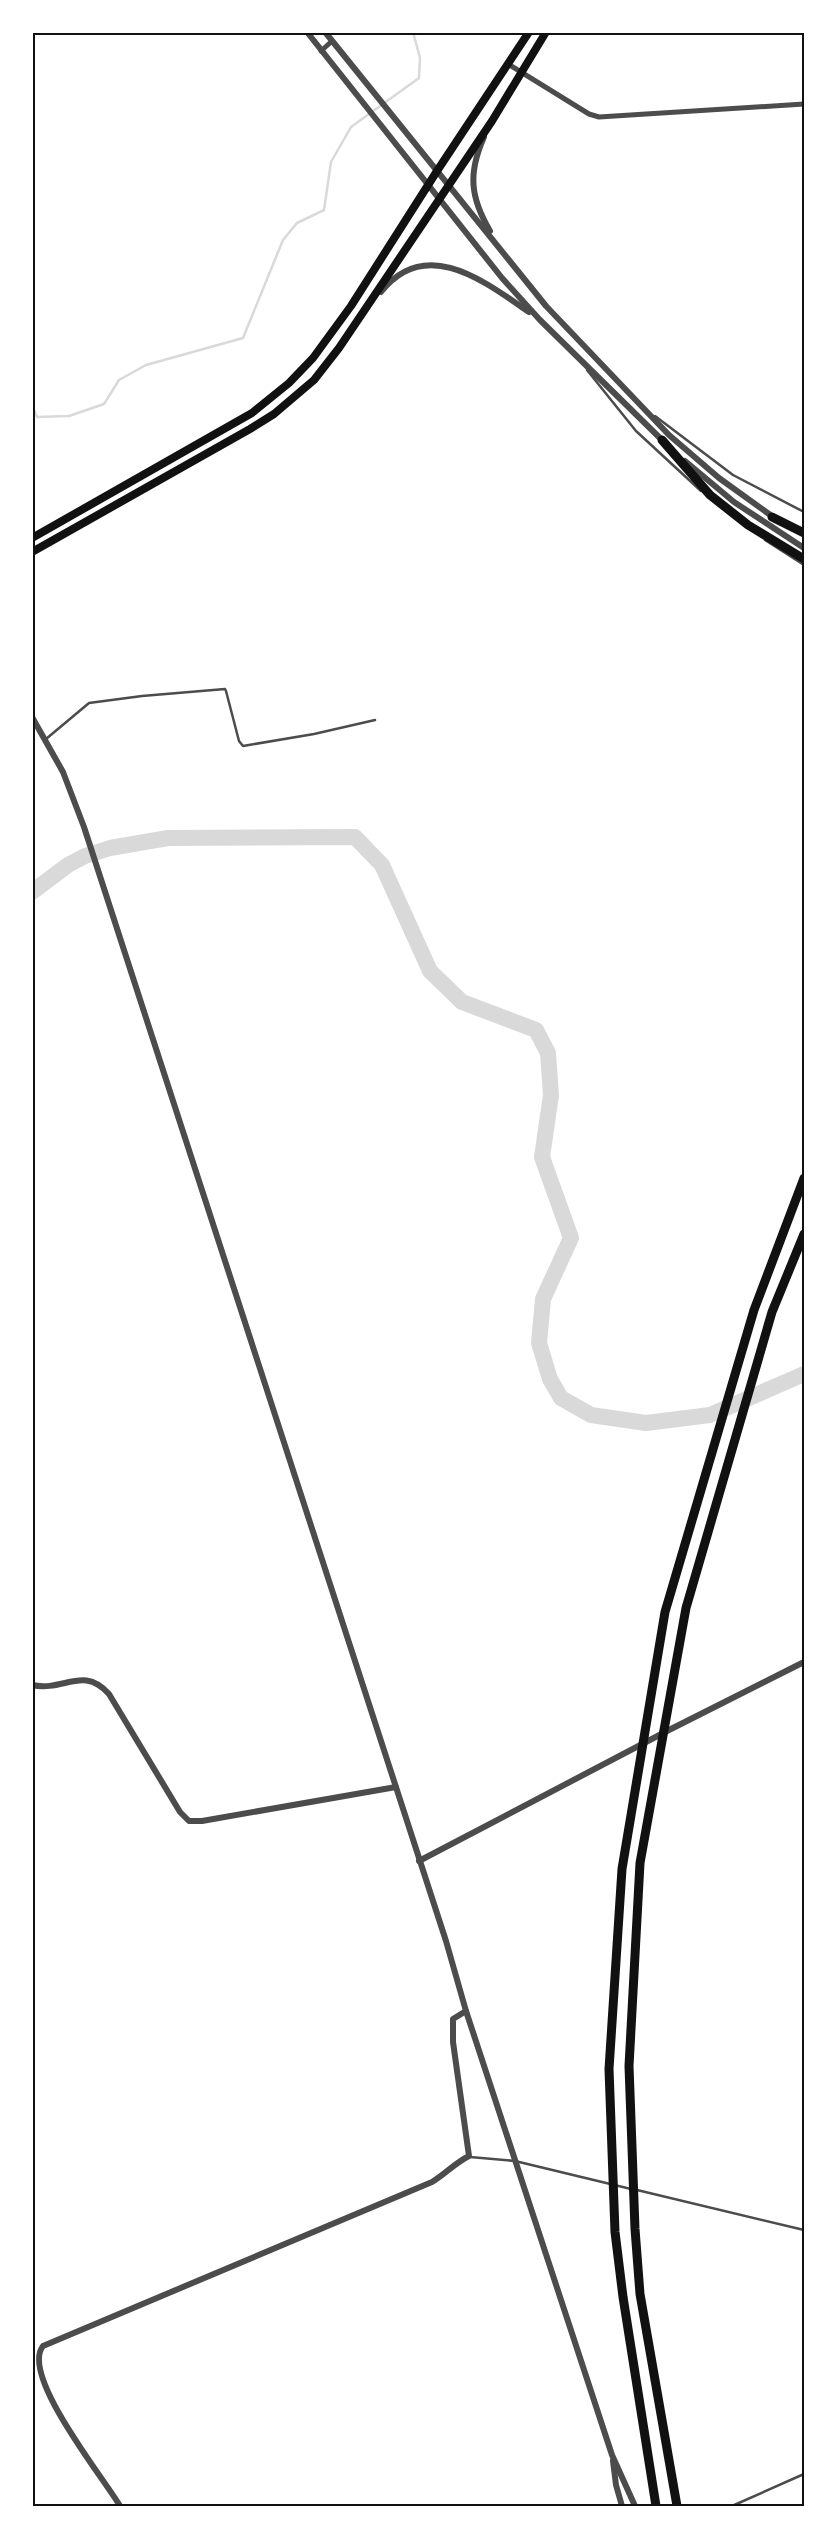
<svg xmlns="http://www.w3.org/2000/svg" width="837" height="2539" font-family="'Roboto Condensed',sans-serif">
	<rect width="100%" height="100%" fill="#fff"/>
	<g fill="none" stroke-linecap="round" stroke-linejoin="round">
		<!-- stream -->
		<path stroke="#d9d9d9" stroke-width="2.5" d="M32,405L37,417L69,416L104,404L119,380L146,365L243,338L283,240L297,223L324,210L331,162L351,127L419,78L420,58L413,32"/>
		<!-- river -->
		<path stroke="#d9d9d9" stroke-width="16" d="M32,892L68,865L85,856L110,848L168,838L355,837L382,865L430,971L462,1002L536,1030L548,1053L551,1095L542,1157L571,1238L543,1299L539,1343L550,1379L561,1398L591,1415L646,1423L710,1415L804,1374"/>
		<!-- service -->
		<g stroke="#4c4c4c" stroke-width="2.5">
			<path d="M587,370L636,431L701,491"/>
			<path d="M655,416L733,475L804,512"/>
			<path d="M765,540L804,565"/>
			<path d="M46,739L89,703L142,696L225,689L226,691L239,741L243,746L314,734L375,720"/>
			<path d="M470,2157L515,2161L631,2189"/>
			<path d="M637,2190L804,2230"/>
			<path d="M732,2506L804,2474"/>
		</g>
		<!-- minor -->
		<g stroke="#4c4c4c" stroke-width="5">
			<path d="M321,51L332,41"/>
			<path d="M508,64L589,114L599,117L804,104"/>
		</g>
		<!-- tertiary -->
		<g stroke="#4c4c4c" stroke-width="6">
			<path d="M307,32L502,278L540,320L664,442"/>
			<path d="M325,32L546,306L669,435L719,478L776,519"/>
			<path d="M484,137C468,173 470,197 490,231"/>
			<path d="M381,292C426,235 485,282 529,312"/>
			<path d="M685,461L734,502L804,548"/>
			<path d="M32,717L63,772L84,827L446,1941L466,2011L612,2455L635,2506"/>
			<path d="M32,1685C64,1692 83,1665 109,1694L180,1812L189,1821H202L396,1787"/>
			<path d="M419,1861L669,1730L804,1662"/>
			<path d="M613,2461L616,2485L622,2506"/>
			<path d="M120,2506C103,2477 20,2375 43,2346L432,2182C445,2174 455,2163 469,2156L453,2042V2019L466,2011"/>
		</g>
		<!-- primary -->
		<g stroke="#111" stroke-width="8">
			<path d="M32,538L252,413L289,383L313,358L351,306L437,171L529,32"/>
			<path d="M32,552L250,429L274,414L314,380L339,348L492,121L546,32"/>
		</g>
		<!-- motorway -->
		<g stroke="#111" stroke-width="9">
			<path d="M662,440L710,495L748,525L804,559"/>
			<path d="M772,517L804,533"/>
			<path d="M656,2506L623,2297L615,2232L609,2069L622,1869L665,1612L754,1310L804,1178"/>
			<path d="M677,2506L640,2294L635,2229L629,2066L640,1863L686,1608L772,1312L804,1234"/>
		</g>
	</g>
	<!-- border -->
	<rect width="837" height="2539" fill="none" stroke="#ffffff" stroke-width="68"/>
	<rect x="34" y="34" width="769" height="2471" fill="none" stroke="#111" stroke-width="2"/>
</svg>
